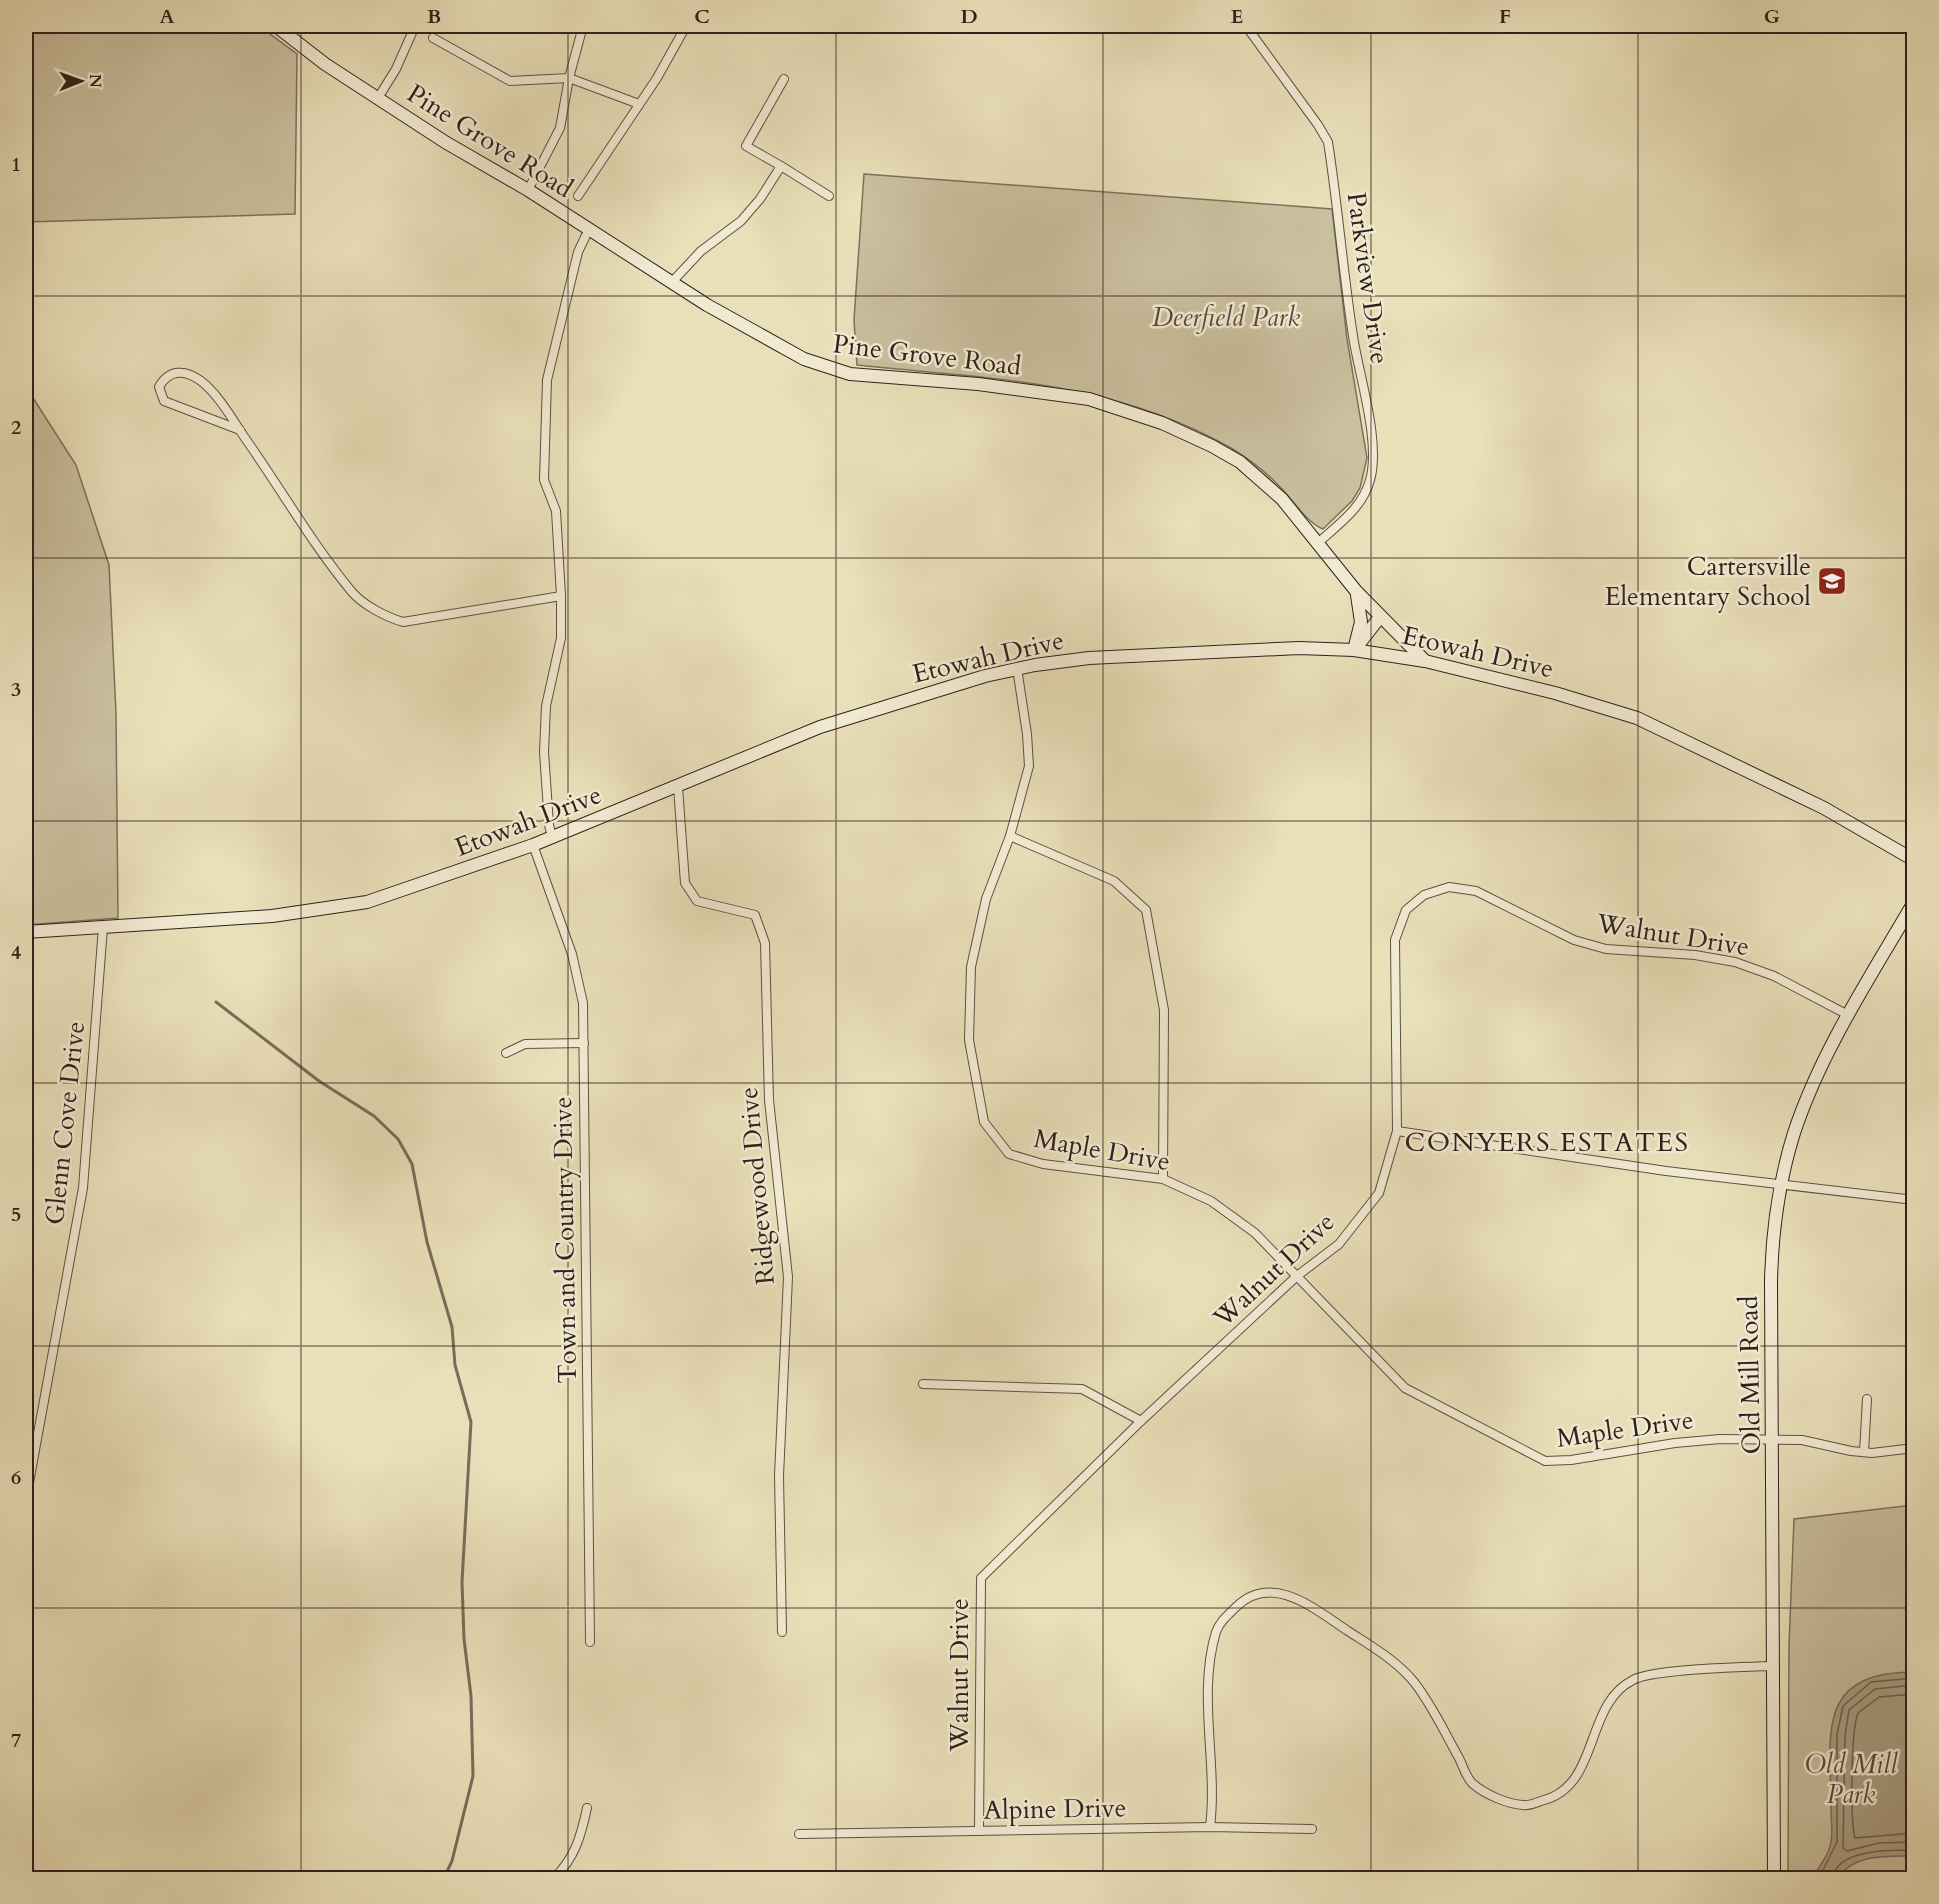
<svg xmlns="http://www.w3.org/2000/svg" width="1939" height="1904" font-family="Cardo,serif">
	<rect width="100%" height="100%" fill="#e9dfb9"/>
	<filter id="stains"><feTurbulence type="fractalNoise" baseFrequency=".00333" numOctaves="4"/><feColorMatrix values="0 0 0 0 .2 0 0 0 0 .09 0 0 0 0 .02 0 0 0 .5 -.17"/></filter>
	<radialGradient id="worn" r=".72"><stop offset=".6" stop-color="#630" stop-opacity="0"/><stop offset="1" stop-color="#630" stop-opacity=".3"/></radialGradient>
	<!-- green -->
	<g fill="#cabf9e" stroke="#7d705c" stroke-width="1.5">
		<path d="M26,26H259L297,54L295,214L26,222Z"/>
		<path d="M864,174L1332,209L1347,339L1367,458L1360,488L1352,501L1323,529C1307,523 1293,500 1281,488C1267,473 1249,459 1231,448C1111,380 991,379 857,365L854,320Z"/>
		<path d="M26,387L76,465L109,565L116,713L118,918L26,925Z"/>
		<path d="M1913,1505V1878H1788L1789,1646L1794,1519Z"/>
	</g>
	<!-- water -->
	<path fill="#aa9e83" stroke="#796c59" stroke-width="1.5" d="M1913,1672V1856C1886,1856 1855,1854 1837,1878H1812C1819,1867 1829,1855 1831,1842C1833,1832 1831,1820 1831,1810C1831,1735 1814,1673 1913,1672Z"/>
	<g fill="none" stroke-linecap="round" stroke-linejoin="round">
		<!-- shore -->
		<g stroke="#6d5f4f" stroke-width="1.5">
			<path d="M1914,1685L1875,1689L1849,1710L1845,1736L1843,1848L1847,1851L1879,1843L1914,1842"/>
			<path d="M1914,1694L1879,1697L1858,1713C1851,1730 1850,1819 1855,1838L1914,1833"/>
			<path d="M1819,1878L1837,1842V1735L1843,1706L1871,1682L1914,1678"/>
			<path d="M1833,1878C1836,1849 1891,1850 1914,1850"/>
		</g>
		<!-- stream -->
		<path stroke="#796c59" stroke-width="3" d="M216,1002L319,1081L374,1116L398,1139L412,1164L427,1242L452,1327L455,1365L471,1422L462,1582L464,1639L471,1696L473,1776L452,1861L444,1878"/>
		<!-- street casing -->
		<g stroke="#5e5042" stroke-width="10">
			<g id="street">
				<path d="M1246,26L1318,125L1328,142C1338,206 1343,272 1353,336C1359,376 1381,442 1370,480C1363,507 1339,524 1319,542"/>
				<path d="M433,38L510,81L569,78L639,104"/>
				<path d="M378,98L396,69L415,26"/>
				<path d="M781,166L746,146L784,79"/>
				<path d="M528,190L560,128L569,78L583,26"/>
				<path d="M578,196L657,78L686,26"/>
				<path d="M672,282L701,251L741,221L760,199L781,166L829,196"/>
				<path d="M240,430L164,401L159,387C169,369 185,369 201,381C219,395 232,419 245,438C281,489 312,544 352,592C363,605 386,617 403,622L561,596"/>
				<path d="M1017,668L1027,734L1029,766L1010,836L986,899L971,967L969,1040L984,1122L1009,1154L1043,1164L1163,1179L1211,1201L1255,1233L1405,1388L1545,1461L1571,1460L1675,1443L1720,1439L1802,1440L1851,1451L1872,1453L1914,1448"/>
				<path d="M678,787L685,883L697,901L755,915L765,943L769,1100L788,1277L779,1476L782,1632"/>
				<path d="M1010,836L1114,881L1146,910L1164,1010L1163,1179"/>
				<path d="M552,837L549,825L544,752L546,706L561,638V596L556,511L544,480L547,380L578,252L589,229"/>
				<path d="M533,845L572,954L583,1003L590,1642"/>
				<path d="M506,1053L525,1044L584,1043"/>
				<path d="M1397,1131L1666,1171L1914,1200"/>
				<path d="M923,1384L1082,1389L1141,1421"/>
				<path d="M1864,1452L1867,1399"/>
				<path d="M26,1499L83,1188L103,927"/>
				<path d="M1210,1827C1218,1764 1197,1694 1216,1632C1220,1621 1228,1615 1236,1607C1273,1571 1317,1611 1348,1631C1371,1646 1396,1660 1414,1682C1432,1705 1445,1733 1459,1758C1463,1766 1466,1777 1472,1783C1484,1794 1507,1804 1523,1805C1529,1806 1536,1803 1541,1801C1601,1787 1583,1705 1633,1680C1653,1669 1745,1667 1772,1666"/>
				<path d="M979,1831L981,1578L1141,1421L1297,1276L1339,1244L1379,1193L1397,1131L1395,940L1406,910L1424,895L1449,887L1476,891L1574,940L1606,949L1695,955L1735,962L1774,976L1848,1015"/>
				<path d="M799,1834L1210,1827L1312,1829"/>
				<path d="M554,1878C575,1858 581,1836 587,1808"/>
			</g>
		</g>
		<!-- secondary casing -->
		<g stroke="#30201b" stroke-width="14">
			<g id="secondary">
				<path d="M276,26L325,64L445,142L528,190L707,305L804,359L850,374L978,384L1089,399L1162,423L1212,446L1240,462L1282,499L1356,591L1425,661"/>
				<path d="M1355,649L1380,617"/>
				<path d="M1354,650L1361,622L1357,595"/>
				<path d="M26,932L272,916L367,902L533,845L820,727L985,676L1035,665L1089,658L1299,648L1354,650L1425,661L1555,693L1637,718L1824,808L1914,860"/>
				<path d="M1774,1878L1771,1282C1772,1231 1779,1181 1794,1133C1821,1051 1871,976 1914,902"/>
			</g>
		</g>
		<!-- street -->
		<use href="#street" stroke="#f1ead2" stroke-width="8"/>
		<!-- secondary -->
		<use href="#secondary" stroke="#f1ead2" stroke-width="12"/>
	</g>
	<!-- grid -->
	<path fill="none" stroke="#30201b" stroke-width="1.5" stroke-opacity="0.55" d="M301,26V1878M568,26V1878M836,26V1878M1103,26V1878M1371,26V1878M1638,26V1878M26,296H1914M26,558H1914M26,821H1914M26,1083H1914M26,1346H1914M26,1608H1914"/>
	<!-- icons -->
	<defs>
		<g id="school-square" transform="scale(1.5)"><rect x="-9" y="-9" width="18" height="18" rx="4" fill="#8f2418" stroke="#f1ead2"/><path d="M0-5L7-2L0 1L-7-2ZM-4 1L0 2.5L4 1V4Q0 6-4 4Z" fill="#fff"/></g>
	</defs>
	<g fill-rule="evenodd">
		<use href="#school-square" x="1832" y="581"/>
	</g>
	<g text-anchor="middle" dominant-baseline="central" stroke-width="5" stroke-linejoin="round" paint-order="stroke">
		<!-- street labels -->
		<g font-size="26" fill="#30201b" stroke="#f1ead2">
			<text transform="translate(490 141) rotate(32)">Pine Grove Road</text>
			<text transform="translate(1368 278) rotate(82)">Parkview Drive</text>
			<text transform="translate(927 355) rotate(7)">Pine Grove Road</text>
			<text transform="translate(1478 652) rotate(13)">Etowah Drive</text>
			<text transform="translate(988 657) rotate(-13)">Etowah Drive</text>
			<text transform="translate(528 821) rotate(-21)">Etowah Drive</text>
			<text transform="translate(1673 935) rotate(9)">Walnut Drive</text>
			<text transform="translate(65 1123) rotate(-84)">Glenn Cove Drive</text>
			<text transform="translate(1102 1150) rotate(10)">Maple Drive</text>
			<text transform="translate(757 1186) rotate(-95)">Ridgewood Drive</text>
			<text transform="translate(565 1240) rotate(-91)">Town and Country Drive</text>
			<text transform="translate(1274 1270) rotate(-43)">Walnut Drive</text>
			<text transform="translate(1750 1375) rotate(-91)">Old Mill Road</text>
			<text transform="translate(1625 1429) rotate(-8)">Maple Drive</text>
			<text transform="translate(959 1675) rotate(-90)">Walnut Drive</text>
			<text transform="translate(1055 1809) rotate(-1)">Alpine Drive</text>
		</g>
		<!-- park labels -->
		<g font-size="26" font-style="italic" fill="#56483c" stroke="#f1ead2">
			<text x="1226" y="317">Deerfield Park</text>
			<text x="1851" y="1764">Old Mill<tspan x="1851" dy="30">Park</tspan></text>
		</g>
		<!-- poi labels -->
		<g font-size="26" fill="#30201b" stroke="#f1ead2" text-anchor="end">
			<text x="1811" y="566">Cartersville<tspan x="1811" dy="30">Elementary School</tspan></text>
		</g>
		<!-- neighbourhood labels -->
		<g font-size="27" letter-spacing="1.5" fill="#30201b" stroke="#f1ead2">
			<text x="1547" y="1142">CONYERS ESTATES</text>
		</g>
	</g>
	<!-- margin -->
	<rect width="1939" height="1904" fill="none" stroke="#e9dfb9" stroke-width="66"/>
	<!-- north arrow -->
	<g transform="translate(81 81) rotate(89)" stroke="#f1ead2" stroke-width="4.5" paint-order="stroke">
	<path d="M0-4.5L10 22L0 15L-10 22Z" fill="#30201b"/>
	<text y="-9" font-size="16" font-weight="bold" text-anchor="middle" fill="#30201b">N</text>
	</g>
	<rect x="33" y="33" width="1873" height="1838" fill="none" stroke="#30201b" stroke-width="2"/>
	<g font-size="20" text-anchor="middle" font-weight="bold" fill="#30201b">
		<text x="167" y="23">A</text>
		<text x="434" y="23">B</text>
		<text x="702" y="23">C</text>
		<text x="969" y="23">D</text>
		<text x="1237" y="23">E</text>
		<text x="1505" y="23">F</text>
		<text x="1772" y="23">G</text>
		<text x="16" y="171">1</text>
		<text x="16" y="434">2</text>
		<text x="16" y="696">3</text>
		<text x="16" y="959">4</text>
		<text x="16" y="1221">5</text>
		<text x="16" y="1484">6</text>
		<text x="16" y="1747">7</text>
	</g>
	<rect width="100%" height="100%" filter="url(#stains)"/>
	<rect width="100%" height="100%" fill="url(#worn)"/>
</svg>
